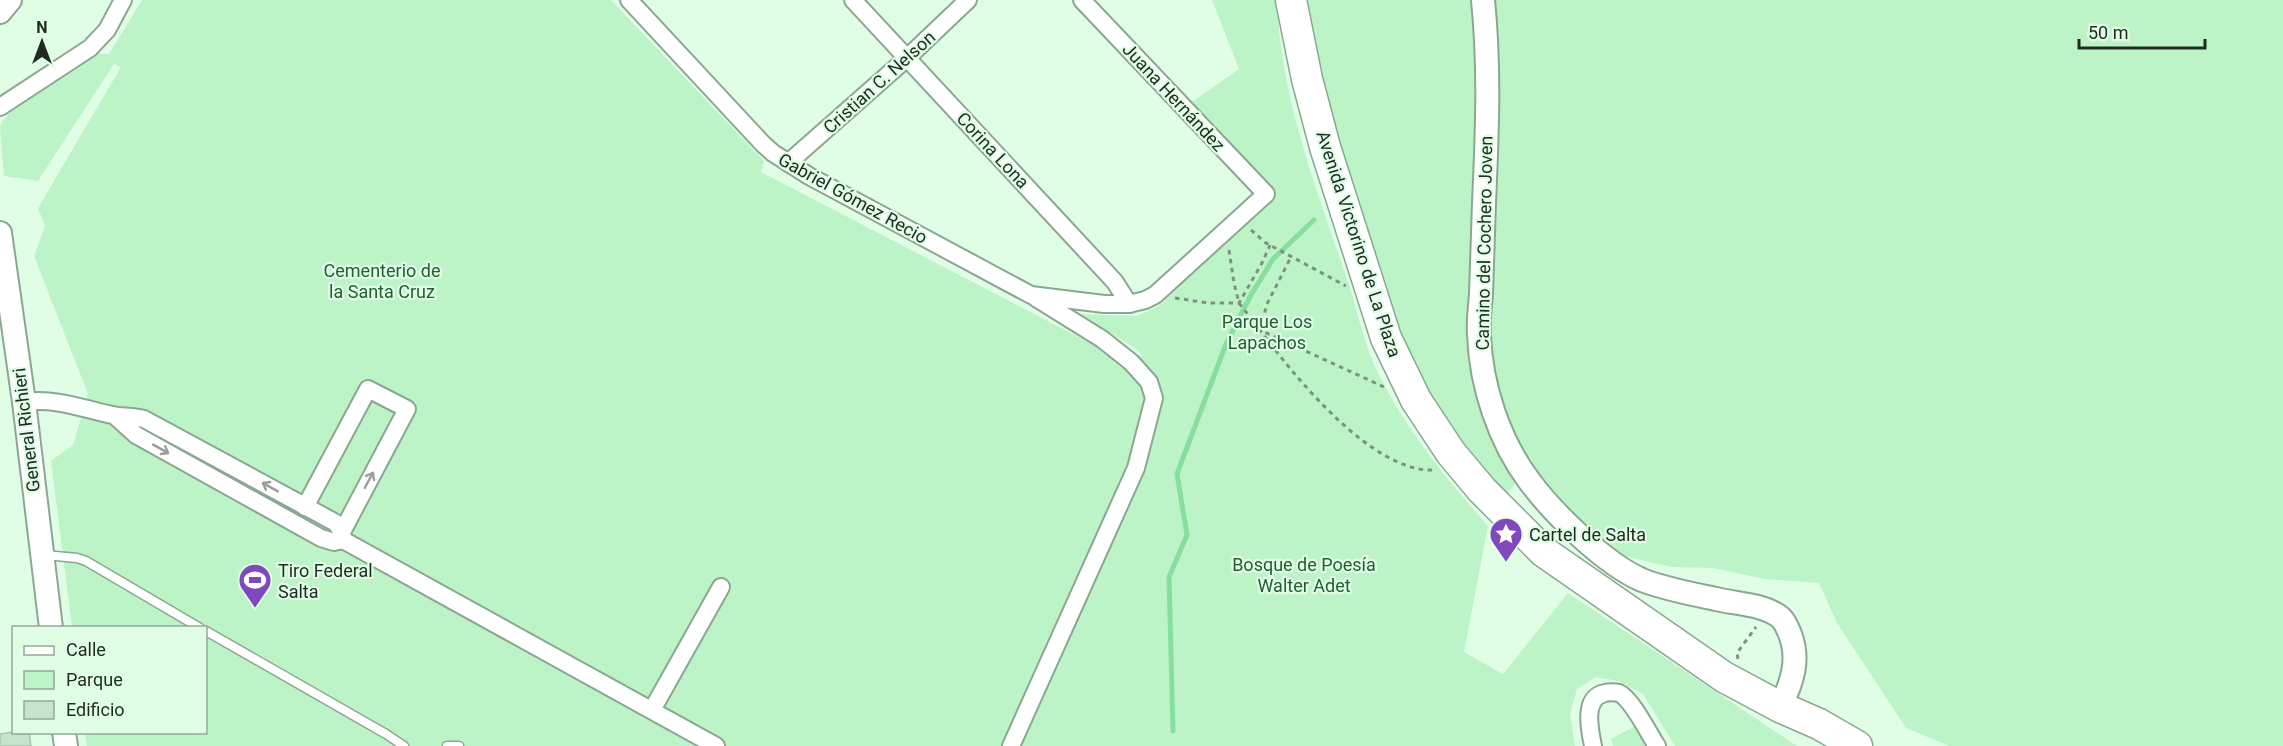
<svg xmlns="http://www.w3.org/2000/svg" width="2283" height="746" font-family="Roboto,sans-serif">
	<rect width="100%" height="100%" fill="#e0fee6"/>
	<!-- green -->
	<g fill="#bcf4c7">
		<path d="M142,0H611L764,161L761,172L1117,357L1143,356L1133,347L1081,314L1136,316L1159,306L1271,194L1189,104L1239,69L1212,0H1277C1280,98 1318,193 1349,285C1358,314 1365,348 1379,375C1407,431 1447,480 1488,526L1464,652L1503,674L1568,593L1797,746H1675L1643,694L1618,681L1596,677L1577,689L1570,714L1575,746H87L85,733L206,732V628L72,627L51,461L73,445L88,394L34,256L45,226L38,208L121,67L114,64L38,181L4,176L0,128L1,123L14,107L91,53L109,54Z"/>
		<path d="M1303,0H2283V746H1949L1906,728L1837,623L1819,583L1764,579L1713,568L1671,567L1611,553L1522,476L1504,497L1466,449L1411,365L1350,198Z"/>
		<path d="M1635,726L1648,746H1613L1611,739Z"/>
	</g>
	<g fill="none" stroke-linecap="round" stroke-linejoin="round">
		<!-- stream -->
		<path stroke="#88df9d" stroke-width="5" d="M1173,731L1169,577L1187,535L1177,474L1226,344L1251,295L1273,259L1314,220"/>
	</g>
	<!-- building -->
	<path fill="#c6e3cb" stroke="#a8c5ae" stroke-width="1.5" d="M13,732H29L31,746H0V734Z"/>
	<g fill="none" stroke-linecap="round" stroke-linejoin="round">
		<!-- lane casing -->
		<g stroke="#8ca791" stroke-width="11">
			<g id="lane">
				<path d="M45,555L77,558L86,561L200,628"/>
				<path d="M206,631L386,734L404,746"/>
				<path d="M447,746H459"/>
			</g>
		</g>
		<!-- street casing -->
		<g stroke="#8ca791" stroke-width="20">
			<g id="street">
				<path d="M629,0L763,144L773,153L809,176L1031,295L1104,304H1129L1145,300L1155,295L1266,194L1082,0"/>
				<path d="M853,0L1115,282L1129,304"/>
				<path d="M0,107L90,48L107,30L123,0"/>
				<path d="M788,163L907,58L968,0"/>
				<path d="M24,402C57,398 80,408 112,415C122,417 134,416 144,419L336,523L342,532L343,540L334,542L321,538L136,435L114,415"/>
				<path d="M305,507L368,389L407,409L342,532"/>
				<path d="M343,540L716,746"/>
				<path d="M652,710L721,587"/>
				<path d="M1011,746L1136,468L1154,398L1149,382L1131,362L1102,339L1036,298"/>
				<path d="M1593,746C1590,731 1582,697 1605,693C1608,692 1615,692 1619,693C1632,699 1649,734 1657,746"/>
			</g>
		</g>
		<!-- secondary casing -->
		<g stroke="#8ca791" stroke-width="26">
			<g id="secondary">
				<path d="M1483,0C1490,68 1487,136 1484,203C1483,234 1482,264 1481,294C1480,307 1478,321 1479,335C1481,386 1499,441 1530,482C1554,514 1605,564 1642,580C1665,589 1692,594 1716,599C1736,604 1765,604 1781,618C1785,622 1788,629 1790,634C1800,660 1792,683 1780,707"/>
				<path d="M0,12L10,0"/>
				<path d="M0,233L24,402L51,628"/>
				<path d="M64,732L66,746"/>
			</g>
		</g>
		<!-- highway casing -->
		<g stroke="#8ca791" stroke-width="33">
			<path id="highway" d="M1291,0L1307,79L1325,147L1386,338L1416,400L1451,453L1482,490L1544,552L1724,677L1780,707L1819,724L1857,746"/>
		</g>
		<!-- path -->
		<g stroke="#7d9282" stroke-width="3" stroke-dasharray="4.5 4.5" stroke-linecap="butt">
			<path d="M1251,230L1266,243L1346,286"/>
			<path d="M1229,250L1234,283L1239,303L1260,330"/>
			<path d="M1175,298L1208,303H1239L1262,263L1270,245"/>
			<path d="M1260,330L1267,304L1291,257"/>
			<path d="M1384,387L1260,330C1294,376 1373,474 1435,470"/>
			<path d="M1738,659L1737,653L1756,627"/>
		</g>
		<!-- lane -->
		<use href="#lane" stroke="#fff" stroke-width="8"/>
		<!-- street -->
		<use href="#street" stroke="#fff" stroke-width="16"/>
		<!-- secondary -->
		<use href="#secondary" stroke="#fff" stroke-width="22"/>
		<!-- highway -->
		<use href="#highway" stroke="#fff" stroke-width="30"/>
	</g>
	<!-- one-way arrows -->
	<defs><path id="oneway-shaft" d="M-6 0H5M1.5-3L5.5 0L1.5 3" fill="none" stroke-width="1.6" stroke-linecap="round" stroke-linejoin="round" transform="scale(1.5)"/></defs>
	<g stroke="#9a9f9c">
		<use href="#oneway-shaft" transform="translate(161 449) rotate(29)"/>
		<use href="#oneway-shaft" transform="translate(369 480) rotate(-62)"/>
		<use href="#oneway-shaft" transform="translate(270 487) rotate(-151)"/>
	</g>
	<!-- icons -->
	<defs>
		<g id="sight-pin" transform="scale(1.725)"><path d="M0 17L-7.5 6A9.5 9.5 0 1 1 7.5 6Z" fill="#7f48bf" stroke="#e0fee6"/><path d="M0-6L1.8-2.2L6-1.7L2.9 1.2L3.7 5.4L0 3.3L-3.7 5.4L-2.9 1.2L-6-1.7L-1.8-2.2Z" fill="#fff"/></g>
		<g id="stadium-pin" transform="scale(1.725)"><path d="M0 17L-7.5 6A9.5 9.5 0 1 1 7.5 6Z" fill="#7f48bf" stroke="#e0fee6"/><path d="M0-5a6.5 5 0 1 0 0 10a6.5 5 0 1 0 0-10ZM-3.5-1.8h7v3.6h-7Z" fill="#fff"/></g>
	</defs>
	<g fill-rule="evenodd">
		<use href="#sight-pin" x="1506" y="534"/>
		<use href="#stadium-pin" x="255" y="580"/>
	</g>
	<g text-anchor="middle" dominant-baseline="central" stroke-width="4.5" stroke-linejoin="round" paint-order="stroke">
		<!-- street labels -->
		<g font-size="18" fill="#1f2a22" stroke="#e0fee6">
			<text transform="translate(879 82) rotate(-42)">Cristian C. Nelson</text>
			<text transform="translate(1174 97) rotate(47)">Juana Hernández</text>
			<text transform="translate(993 150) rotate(47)">Corina Lona</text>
			<text transform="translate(853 198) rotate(29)">Gabriel Gómez Recio</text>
			<text transform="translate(1484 243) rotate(-89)">Camino del Cochero Joven</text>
			<text transform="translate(1359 244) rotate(72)">Avenida Victorino de La Plaza</text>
			<text transform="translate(26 430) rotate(-97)">General Richieri</text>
		</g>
		<!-- park labels -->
		<g font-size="18" fill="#215e34" stroke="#e0fee6">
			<text x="382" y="270">Cementerio de<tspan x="382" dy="21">la Santa Cruz</tspan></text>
			<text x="1267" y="321">Parque Los<tspan x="1267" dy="21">Lapachos</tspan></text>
			<text x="1304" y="564">Bosque de Poesía<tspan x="1304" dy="21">Walter Adet</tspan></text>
		</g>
		<!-- poi labels -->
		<g font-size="18" fill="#1f2a22" stroke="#e0fee6" text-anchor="start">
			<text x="1529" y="534">Cartel de Salta</text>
			<text x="278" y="570">Tiro Federal<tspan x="278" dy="21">Salta</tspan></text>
		</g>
	</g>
	<!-- legend -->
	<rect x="12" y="626" width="195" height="108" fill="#e0fee6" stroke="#93a998" stroke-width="1.5"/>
	<rect x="24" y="646" width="30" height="9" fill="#ffffff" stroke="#93a998" stroke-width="1.5"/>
	<text x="66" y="656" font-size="18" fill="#1f2a22">Calle</text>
	<rect x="24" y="671" width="30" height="18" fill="#bcf4c7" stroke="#93a998" stroke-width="1.5"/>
	<text x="66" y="686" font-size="18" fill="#1f2a22">Parque</text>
	<rect x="24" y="701" width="30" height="18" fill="#c6e3cb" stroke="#93a998" stroke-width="1.5"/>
	<text x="66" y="716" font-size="18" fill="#1f2a22">Edificio</text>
	<!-- north arrow -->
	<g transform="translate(42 42)" stroke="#e0fee6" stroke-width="4.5" paint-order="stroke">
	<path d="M0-4.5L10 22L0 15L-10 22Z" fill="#1f2a22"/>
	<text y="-9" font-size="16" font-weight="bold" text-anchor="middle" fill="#1f2a22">N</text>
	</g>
	<!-- scale -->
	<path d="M2079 39v9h126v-9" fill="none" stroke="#1f2a22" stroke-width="3"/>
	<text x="2088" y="39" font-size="18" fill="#1f2a22" stroke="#e0fee6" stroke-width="4.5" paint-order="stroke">50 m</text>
</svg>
